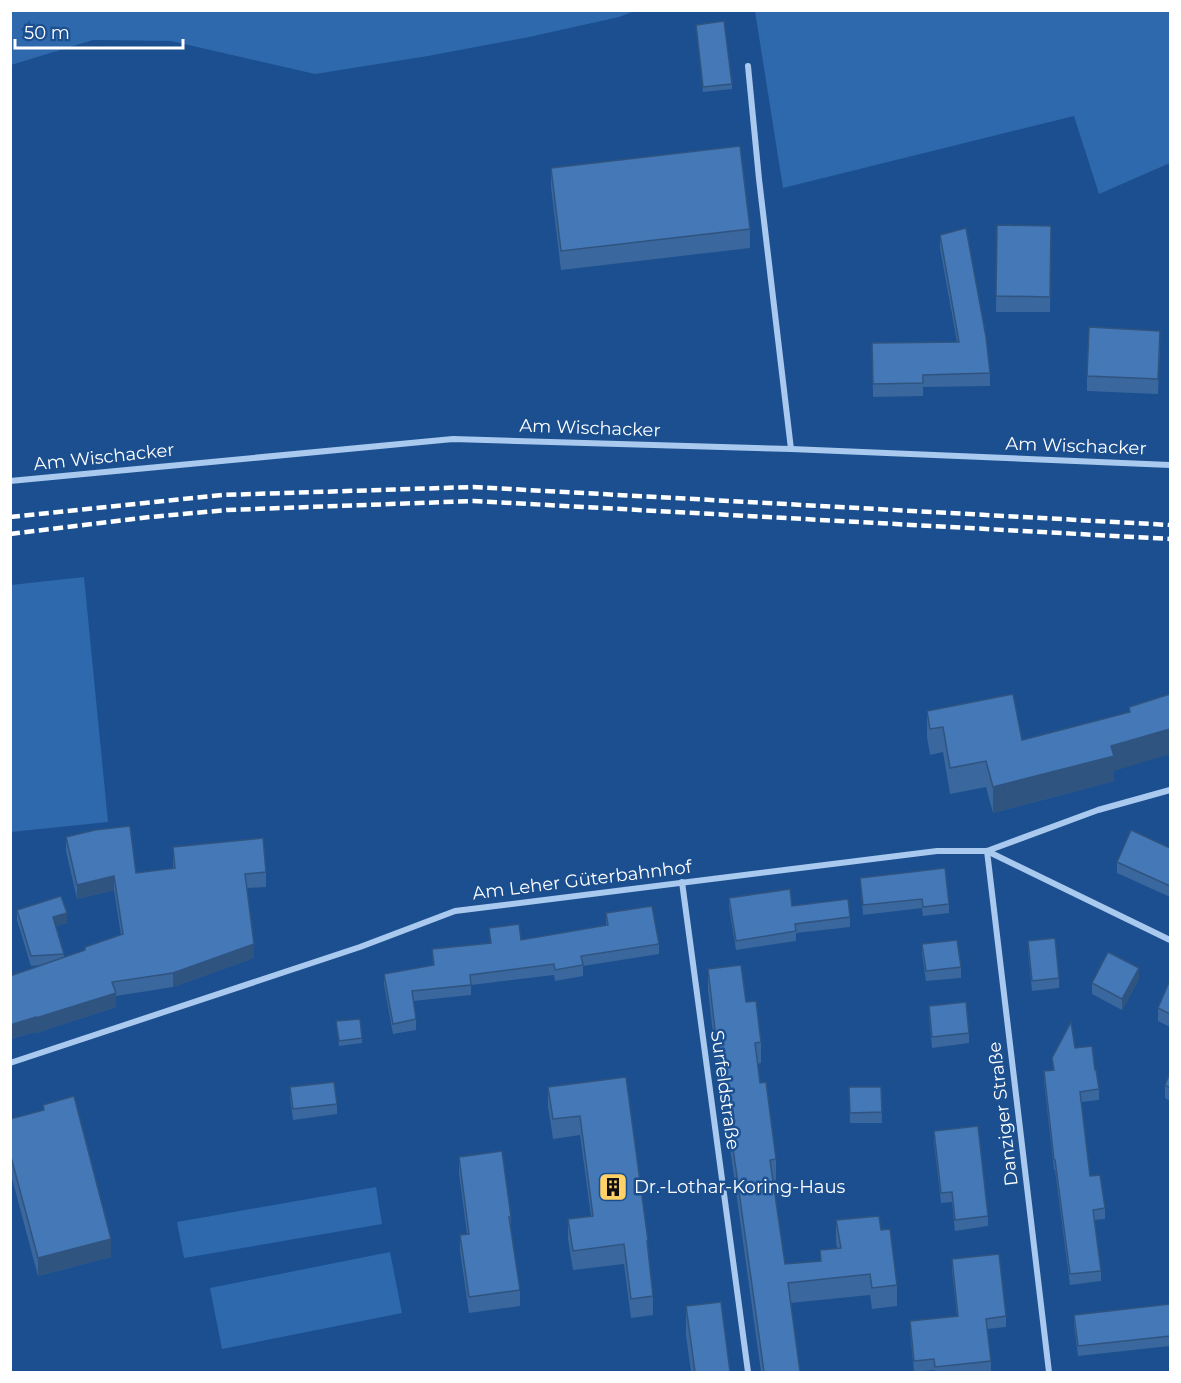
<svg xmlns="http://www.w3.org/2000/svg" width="1181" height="1383" font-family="Montserrat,sans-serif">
	<rect width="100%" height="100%" fill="#1b4f8f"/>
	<!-- green -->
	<g fill="#2e69ad">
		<path d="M11,10H635V11L619,17L529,37L428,56L315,74L171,41L93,40L11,65Z"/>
		<path d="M755,11H1170V163L1099,194L1074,116L783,188Z"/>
		<path d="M84,577L108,822L11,832V585Z"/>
		<path d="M376,1187L382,1224L184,1258L177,1222Z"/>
		<path d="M390,1252L402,1313L222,1349L210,1288Z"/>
	</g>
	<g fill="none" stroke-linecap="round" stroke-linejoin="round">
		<!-- street -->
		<g stroke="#a9c9ee" stroke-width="6">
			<path d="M748,66L759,179L791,449"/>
			<path d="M10,481L453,439L791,449L1170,465"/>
			<path d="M987,851L1049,1372"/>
			<path d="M987,851L1170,940"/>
			<path d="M682,882L748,1372"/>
			<path d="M10,1063L360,947L455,911L937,851H987L1098,810L1170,790"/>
		</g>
		<!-- rail -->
		<g stroke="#fff" stroke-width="4.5" stroke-dasharray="10 4.5" stroke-linecap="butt">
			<path d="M10,517L222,495L473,487L1170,525"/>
			<path d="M10,534L150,517L227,510L474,501L1170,539"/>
		</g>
	</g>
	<!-- wall -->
	<g fill="#3a679d">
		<path d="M696,25L732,84V89L703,92Z"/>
		<path d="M551,168L750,229V248L561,270L551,187Z"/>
		<path d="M997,225L1051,226L1050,312H996Z"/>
		<path d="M940,235L990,373V386L923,387V396L873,397L872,343L957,342L940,248Z"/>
		<path d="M1160,346L1158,394L1087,391V376Z"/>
		<path d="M1170,694L1114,771V781L993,813L986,787L950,794L943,752L930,755L927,737V711L1022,740L1129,712V707Z"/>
		<path d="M66,837L136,873L173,868V847L266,872V887L247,888L254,958L173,987L116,996V1007L36,1033V1032L10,1039L42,965L31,966L17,920V910L67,923L55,926L64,954V957L85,950V947L121,935L114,890L77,899L66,851Z"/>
		<path d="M1170,848V897L1117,873V862Z"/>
		<path d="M860,878L949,904V913L923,916L922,908L863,915Z"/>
		<path d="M729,898L792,906L850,917V927L796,933V941L736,950L729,907Z"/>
		<path d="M606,913L659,944V954L583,966V976L555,981L554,975L471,985V995L413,1001L416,1019V1030L393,1034L384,984V974L433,965L432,949L490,943L489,928L521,940L606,926Z"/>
		<path d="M1028,941L1059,978V988L1032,991L1028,951Z"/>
		<path d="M922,944L961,967V978L926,981L922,954Z"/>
		<path d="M708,969L746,1002L761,1042V1063L758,1064L760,1083L776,1159V1180L773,1181L785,1264L820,1262V1250L837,1249L836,1241V1220L881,1230L897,1285V1306L872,1309L870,1295L790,1303L800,1372H761L719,1068H717L708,990Z"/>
		<path d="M1139,979L1122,1010L1092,994V983Z"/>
		<path d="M1170,980V1027L1158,1021V1008Z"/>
		<path d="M929,1006L969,1033V1043L932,1048L929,1017Z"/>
		<path d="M336,1021L362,1038V1043L339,1046Z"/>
		<path d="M1075,1048L1095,1070L1099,1089V1100L1081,1102L1090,1176L1105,1208V1219L1094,1220L1101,1271V1281L1070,1285L1055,1170H1054L1044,1082V1071H1053L1052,1058Z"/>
		<path d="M1170,1073V1101L1165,1098V1085Z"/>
		<path d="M626,1077L648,1241V1253L653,1296V1315L631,1318L624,1264L573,1270L568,1239V1219L591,1216L580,1135L553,1139L548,1106V1087Z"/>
		<path d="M290,1087L337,1104V1114L293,1120L290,1098Z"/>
		<path d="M849,1087H881L882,1123H850Z"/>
		<path d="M43,1105L111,1257L38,1276L10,1171V1119L43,1111Z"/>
		<path d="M934,1131L988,1216V1226L955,1231L952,1202L941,1203L934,1142Z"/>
		<path d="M459,1157L511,1217V1230L520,1290V1306L469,1313L460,1251V1235L467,1234L459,1173Z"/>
		<path d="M952,1259L1006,1316V1327L987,1329L991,1361V1372H935L934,1370L914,1372L910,1331V1321L957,1316L952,1270Z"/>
		<path d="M1170,1304V1346L1078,1356L1074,1325V1315Z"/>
		<path d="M686,1306L730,1372H691L686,1335Z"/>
	</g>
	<!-- shaded-wall -->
	<g fill="#305480">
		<path d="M1170,729V754L1114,771V781L993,813V787L1111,746Z"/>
		<path d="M114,876V890L77,899V885Z"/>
		<path d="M67,913V923L53,927V917Z"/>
		<path d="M254,944V958L173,987V973Z"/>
		<path d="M1139,968V979L1122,1010V999Z"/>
		<path d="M116,993V1007L36,1033V1018Z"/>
		<path d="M36,1017V1032L10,1039V1025Z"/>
		<path d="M111,1239V1257L38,1276V1258Z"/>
	</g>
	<!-- building -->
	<g fill="#4478b7" stroke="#305480" stroke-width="1.5">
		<path d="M724,21L732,84L703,87L696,25Z"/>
		<path d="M740,146L750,229L561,251L551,168Z"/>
		<path d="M997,225L1051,226L1050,297L996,296Z"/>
		<path d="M966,228L986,337L990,373L923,375V383L873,384L872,343L959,342L940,235Z"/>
		<path d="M1089,327L1160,331L1158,379L1087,376Z"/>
		<path d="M1013,694L1022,740L1130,712L1129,707L1170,694V729L1111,746L1114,756L993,787L986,761L950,768L943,727L930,729L927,711Z"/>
		<path d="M130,826L136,873L175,868L173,847L263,838L266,872L245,874L254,944L173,973L112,982L116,993L36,1018V1017L10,1025V976L85,950V947L123,934L114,876L77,885L66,837L95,830Z"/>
		<path d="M1131,830L1170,848V886L1117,862Z"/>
		<path d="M945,868L949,904L923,907L922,899L863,905L860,878Z"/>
		<path d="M790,889L792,906L848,899L850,917L795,924L796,931L736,941L729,898Z"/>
		<path d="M61,896L67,913L53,917L64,954L31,956L17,910Z"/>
		<path d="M652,906L659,944L581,956L583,965L555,970L554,964L470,975L471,985L412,991L416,1019L393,1024L384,974L434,965L432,949L491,943L489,928L519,924L521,940L608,925L606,913Z"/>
		<path d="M1055,938L1059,978L1032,981L1028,941Z"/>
		<path d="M957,940L961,967L926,971L922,944Z"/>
		<path d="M1108,952L1139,968L1122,999L1092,983Z"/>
		<path d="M741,965L746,1002L756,1001L761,1042L755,1043L760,1083L766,1082L776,1159L770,1160L785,1264L821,1261L820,1250L841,1248L836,1220L879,1216L881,1230L890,1229L897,1285L872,1288L870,1274L788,1283L800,1372H764L719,1047H717L708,969Z"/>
		<path d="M1170,980V1014L1158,1008Z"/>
		<path d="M966,1002L969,1033L932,1037L929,1006Z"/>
		<path d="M360,1019L362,1038L339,1041L336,1021Z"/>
		<path d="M1071,1022L1075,1048L1092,1046L1095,1070H1096L1099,1089L1080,1092L1090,1176L1100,1175L1105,1208L1093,1210L1101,1271L1070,1274L1055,1160H1054L1044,1071L1054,1070L1052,1058Z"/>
		<path d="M1170,1073V1088L1165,1085Z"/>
		<path d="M626,1077L648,1241H647L653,1296L631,1299L624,1244L573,1251L568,1219L593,1216L580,1116L553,1119L548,1087Z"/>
		<path d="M334,1082L337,1104L293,1109L290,1087Z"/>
		<path d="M849,1087H881L882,1112L850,1113Z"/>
		<path d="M74,1096L111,1239L38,1258L10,1153V1119L44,1110L43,1105Z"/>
		<path d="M978,1126L988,1216L955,1220L952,1192L941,1193L934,1131Z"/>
		<path d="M502,1151L511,1217H509L520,1290L469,1297L460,1235L469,1234L459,1157Z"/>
		<path d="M999,1254L1006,1316L986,1319L991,1361L935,1367L934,1359L914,1361L910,1321L958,1316L952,1259Z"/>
		<path d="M721,1302L730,1372H695L686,1306Z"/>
		<path d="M1170,1304V1336L1078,1346L1074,1315Z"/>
	</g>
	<!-- icons -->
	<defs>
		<g id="building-square" transform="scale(1.5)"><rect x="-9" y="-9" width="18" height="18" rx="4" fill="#ffd166" stroke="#1b4f8f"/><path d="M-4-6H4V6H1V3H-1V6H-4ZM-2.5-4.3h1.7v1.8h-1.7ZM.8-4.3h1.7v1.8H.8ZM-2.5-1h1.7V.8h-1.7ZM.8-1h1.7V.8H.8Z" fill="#111"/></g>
	</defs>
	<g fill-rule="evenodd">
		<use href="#building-square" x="613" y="1187"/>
	</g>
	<g text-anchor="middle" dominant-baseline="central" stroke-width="5" stroke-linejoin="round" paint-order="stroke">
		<!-- street labels -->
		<g font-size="18" fill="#fff" stroke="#1b4f8f">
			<text transform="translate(590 428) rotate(2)">Am Wischacker</text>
			<text transform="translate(1076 446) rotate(2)">Am Wischacker</text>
			<text transform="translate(104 457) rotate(-6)">Am Wischacker</text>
			<text transform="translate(582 880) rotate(-7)">Am Leher Güterbahnhof</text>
			<text transform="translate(725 1090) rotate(82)">Surfeldstraße</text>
			<text transform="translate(1003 1114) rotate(-97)">Danziger Straße</text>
		</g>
		<!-- poi labels -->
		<g font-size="18" fill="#fff" stroke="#1b4f8f" text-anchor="start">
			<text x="634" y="1187">Dr.-Lothar-Koring-Haus</text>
		</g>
	</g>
	<!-- border -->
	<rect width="1181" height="1383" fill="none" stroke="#ffffff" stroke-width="24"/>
	<!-- scale -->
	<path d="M15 39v9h168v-9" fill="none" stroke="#ffffff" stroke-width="3"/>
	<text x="24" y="39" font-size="18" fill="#ffffff" stroke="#1b4f8f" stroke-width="4.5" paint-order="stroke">50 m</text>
</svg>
